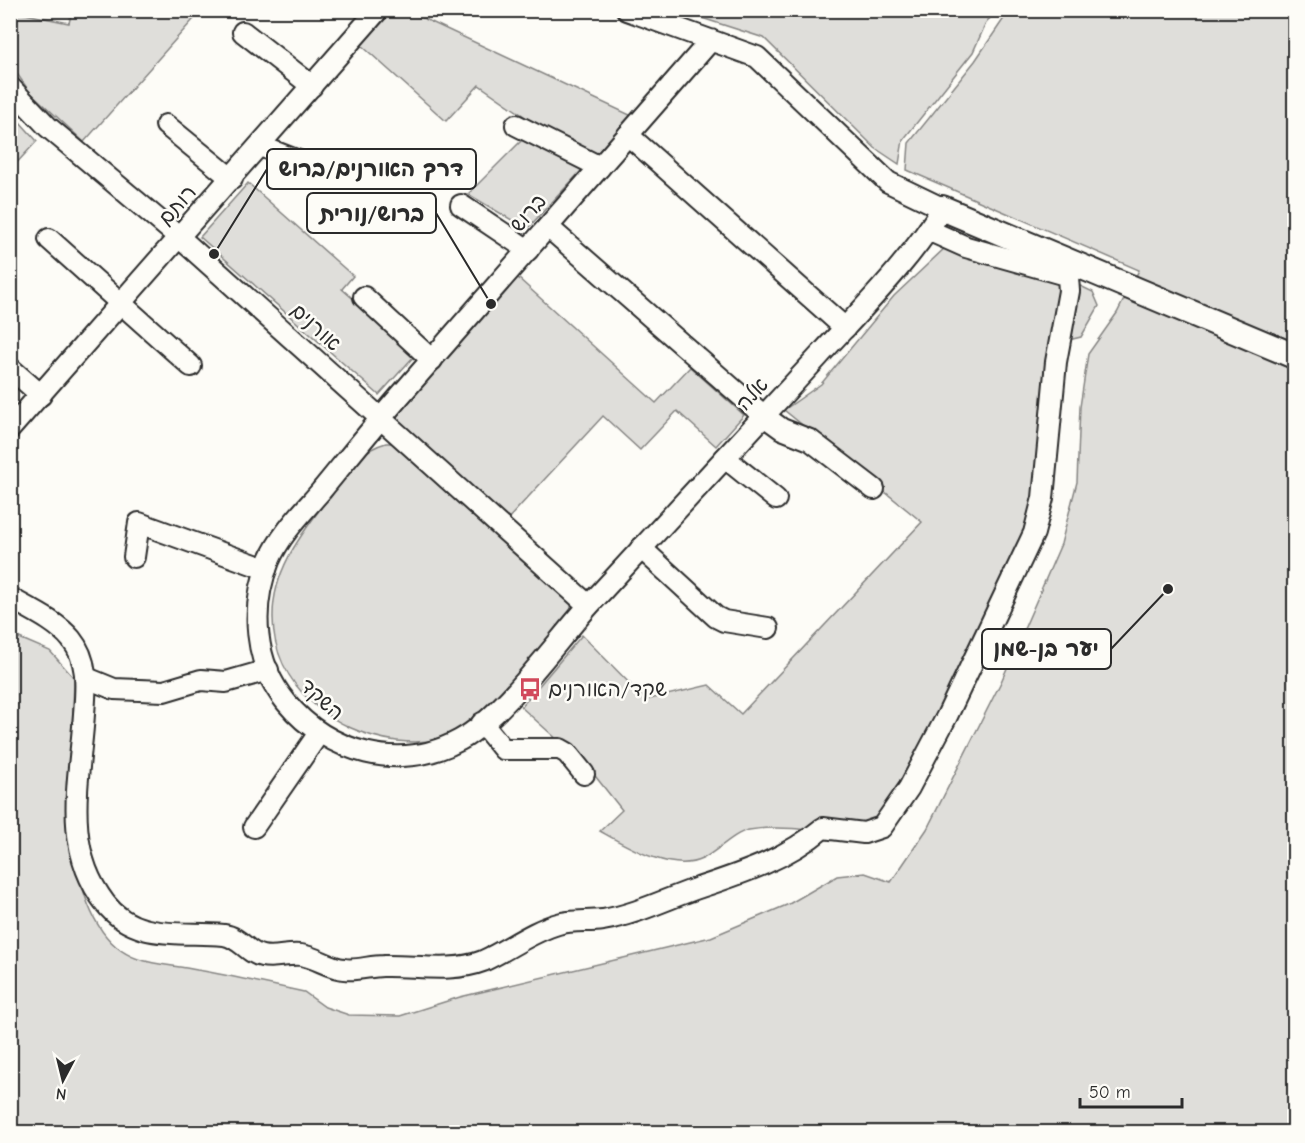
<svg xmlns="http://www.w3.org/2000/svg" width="1305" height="1143" font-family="'Comic Neue','Playpen Sans Hebrew',sans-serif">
	<rect width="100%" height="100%" fill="#fdfcf7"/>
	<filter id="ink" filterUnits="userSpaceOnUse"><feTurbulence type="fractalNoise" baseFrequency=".0167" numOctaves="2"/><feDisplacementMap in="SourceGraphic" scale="12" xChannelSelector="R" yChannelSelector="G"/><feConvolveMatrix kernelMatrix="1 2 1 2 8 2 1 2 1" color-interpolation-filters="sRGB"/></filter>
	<g filter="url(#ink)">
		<!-- green -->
		<g fill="#dfdeda" stroke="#858482" stroke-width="1.5">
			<path d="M11,11L69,23L72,11H201L84,142L29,91L11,65Z"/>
			<path d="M393,11H408L632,116L527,229L468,194L537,125L479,85L446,121L361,45Z"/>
			<path d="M680,11L998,10V11L987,21L973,52L903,140L899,164L875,148L764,38Z"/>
			<path d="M1009,11H1294V1132H11L10,634L50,651L74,678C73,750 52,929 138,959C156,965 178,966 197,970C232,976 268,984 304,992L325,1007L349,1015L400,1016L460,997L711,937L789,904L837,876L865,873L891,882L927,829L1001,682L1061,544L1077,482L1080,407L1088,354L1117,313L1139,270L907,170L909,143L975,61Z"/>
			<path d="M10,111L37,141L11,169H10Z"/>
			<path d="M248,183L353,276L342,289L416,354L379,395L200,237Z"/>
			<path d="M964,230L1093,292L1099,306L1081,337L1060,342L1028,525L952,697L879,824L863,837C826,833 786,824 749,830C733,833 717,852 702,859C672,874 625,845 600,831L622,810L588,767L521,707L582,635L646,700L709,685L741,714L922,522L784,410L821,384L894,296Z"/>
			<path d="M517,277L656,403L690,367L744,415L716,446L677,411L640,450L603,416L507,520L390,414Z"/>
			<path d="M386,443H395L566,596L571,604V613C536,652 498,705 454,733C438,743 416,743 397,741C334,733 273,686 273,618C272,572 300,536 326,501C344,477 356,451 386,443Z"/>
		</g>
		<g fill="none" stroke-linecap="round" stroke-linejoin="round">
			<!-- minor casing -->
			<g stroke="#2b2b2b" stroke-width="24">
				<g id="minor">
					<path d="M627,10L757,57L888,182L942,208C914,257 858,313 819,356C744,438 668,519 593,601C556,641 505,715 460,740C400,773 328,753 286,702C254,663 250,608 269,561C280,535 302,513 321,491C349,457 376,423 405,390C507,273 609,157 711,40"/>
					<path d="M243,32L312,86"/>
					<path d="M10,87L48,127L180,238L588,605"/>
					<path d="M166,125L232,179"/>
					<path d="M516,125L600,167"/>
					<path d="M628,135L845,328"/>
					<path d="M260,146L332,174"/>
					<path d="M461,205L528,250"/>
					<path d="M548,227L764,416L782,429L810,440L874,489"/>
					<path d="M49,239L191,366"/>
					<path d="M364,297L432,360"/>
					<path d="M10,368L41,395"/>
					<path d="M10,429L378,10"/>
					<path d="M725,458L776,499"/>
					<path d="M641,548L716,617L724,621L768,628"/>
					<path d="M134,557L139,523L266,569"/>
					<path d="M10,598C31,610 56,621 71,639C89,661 86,687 84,714C80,778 61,846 105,903C135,942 181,931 224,935C240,937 248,954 262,956C276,959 288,953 301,955C316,957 329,968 344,969C357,971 370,966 383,966C415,965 452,973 483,961C508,950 532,931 558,924C572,920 588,922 603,920C637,914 666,899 698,888C743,873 786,859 823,828L864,833L882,827L909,788L947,716L1034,533L1043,498L1056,362L1069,291L1068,277L1062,274L966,247L928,230"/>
					<path d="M87,678L114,689L164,691L201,680L226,682L268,670"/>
					<path d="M482,723L503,749H560L567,753L584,774"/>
					<path d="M254,827L319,733"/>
				</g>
			</g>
			<!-- major casing -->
			<g stroke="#2b2b2b" stroke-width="28">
				<path id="major" d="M942,208L1294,356"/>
			</g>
			<!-- minor -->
			<use href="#minor" stroke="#fdfcf7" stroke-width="20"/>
			<!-- major -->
			<use href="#major" stroke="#fdfcf7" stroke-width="24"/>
		</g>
	</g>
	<!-- icons -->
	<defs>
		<g id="bus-bare" transform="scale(1.8)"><path d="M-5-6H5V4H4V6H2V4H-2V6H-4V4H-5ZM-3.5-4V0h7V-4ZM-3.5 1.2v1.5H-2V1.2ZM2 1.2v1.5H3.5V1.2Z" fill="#d1495b" stroke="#fdfcf7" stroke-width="2.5" paint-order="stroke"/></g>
	</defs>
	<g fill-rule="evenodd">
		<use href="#bus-bare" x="530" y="689"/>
	</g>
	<g text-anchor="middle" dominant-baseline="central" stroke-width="5" stroke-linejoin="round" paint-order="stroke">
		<!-- street labels -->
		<g font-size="21" fill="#2b2b2b" stroke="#fdfcf7">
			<text transform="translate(177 205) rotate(-49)">רותם</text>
			<text transform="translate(528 213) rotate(-49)">ברוש</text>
			<text transform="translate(316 327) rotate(42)">אורנים</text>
			<text transform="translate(752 394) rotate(-47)">אלה</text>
			<text transform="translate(322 699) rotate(43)">השקד</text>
		</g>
		<!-- poi labels -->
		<g font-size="21" fill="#2b2b2b" stroke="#fdfcf7" text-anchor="start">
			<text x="548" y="689">שקד/האורנים</text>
		</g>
	</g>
	<!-- callouts -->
	<path fill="none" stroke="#2b2b2b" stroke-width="2" d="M214 254L267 169M491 304L436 213M1168 589L1111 649"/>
	<g fill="#2b2b2b" stroke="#fdfcf7" stroke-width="2">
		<circle cx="214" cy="254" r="6"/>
		<circle cx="491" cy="304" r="6"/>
		<circle cx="1168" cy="589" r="6"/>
	</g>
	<g fill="#fdfcf7" stroke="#2b2b2b" stroke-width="2">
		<rect x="267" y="149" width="209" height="40" rx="6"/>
		<rect x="307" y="193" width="129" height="40" rx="6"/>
		<rect x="982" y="629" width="129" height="40" rx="6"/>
	</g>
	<g font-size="22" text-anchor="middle" font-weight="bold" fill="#2b2b2b">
		<text x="371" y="176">דרך האורנים/ברוש</text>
		<text x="372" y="221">ברוש/נורית</text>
		<text x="1046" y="656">יער בן-שמן</text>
	</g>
	<!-- margin -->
	<rect width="1305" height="1143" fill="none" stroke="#fdfcf7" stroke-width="36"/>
	<rect x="18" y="18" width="1269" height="1107" fill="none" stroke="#2b2b2b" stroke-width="2" filter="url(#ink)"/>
	<!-- north arrow -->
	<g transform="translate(63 1080) rotate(187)" stroke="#fdfcf7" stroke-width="4.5" paint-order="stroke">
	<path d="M0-4.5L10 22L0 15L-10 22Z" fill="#2b2b2b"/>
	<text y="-9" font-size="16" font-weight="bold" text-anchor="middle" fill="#2b2b2b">N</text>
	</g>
	<!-- scale -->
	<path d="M1080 1098v9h102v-9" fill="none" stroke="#2b2b2b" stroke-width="3"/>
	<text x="1089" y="1098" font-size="18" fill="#2b2b2b" stroke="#fdfcf7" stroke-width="4.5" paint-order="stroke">50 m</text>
</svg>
